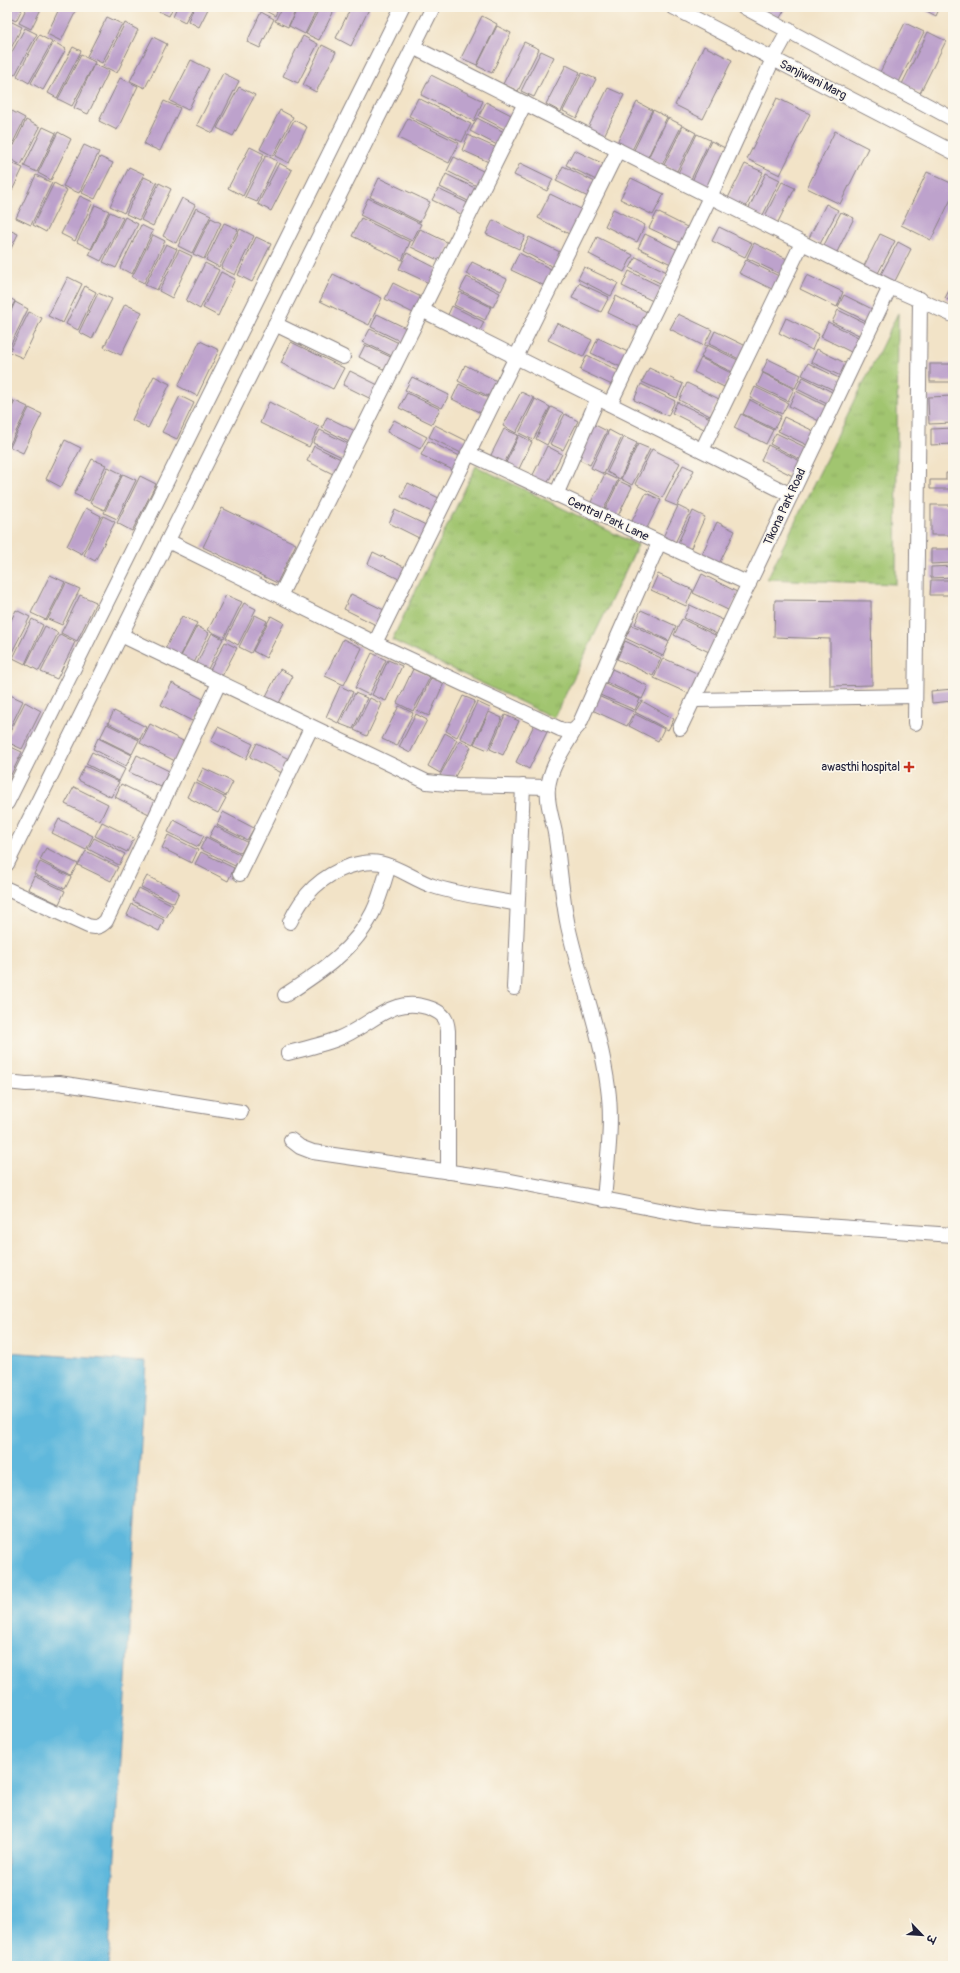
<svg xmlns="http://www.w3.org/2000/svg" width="960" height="1973" font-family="Pangolin,'Playpen Sans Deva',sans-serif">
	<defs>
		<pattern id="park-tufts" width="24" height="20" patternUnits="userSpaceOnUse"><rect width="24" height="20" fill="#a1c56f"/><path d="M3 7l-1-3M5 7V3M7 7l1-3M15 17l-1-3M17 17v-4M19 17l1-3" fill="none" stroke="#8aa961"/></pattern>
	</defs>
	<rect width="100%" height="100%" fill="#fbf7ec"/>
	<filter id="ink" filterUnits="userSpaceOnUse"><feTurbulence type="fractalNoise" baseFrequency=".025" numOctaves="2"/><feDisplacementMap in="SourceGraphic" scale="8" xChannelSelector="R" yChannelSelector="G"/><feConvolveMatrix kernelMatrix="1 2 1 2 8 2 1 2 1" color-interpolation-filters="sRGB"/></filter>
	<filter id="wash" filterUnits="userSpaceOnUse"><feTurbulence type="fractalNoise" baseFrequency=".012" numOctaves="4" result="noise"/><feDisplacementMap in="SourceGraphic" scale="16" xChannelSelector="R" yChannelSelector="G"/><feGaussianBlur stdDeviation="0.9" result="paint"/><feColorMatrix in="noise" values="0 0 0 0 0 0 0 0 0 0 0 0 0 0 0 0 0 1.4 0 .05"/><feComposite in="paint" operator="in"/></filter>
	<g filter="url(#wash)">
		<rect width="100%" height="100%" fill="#f2e3c7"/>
		<!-- park -->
		<g fill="url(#park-tufts)" stroke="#627455">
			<path d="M898,313L896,584L767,579Z"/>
			<path d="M476,466L638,545L554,718L392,640Z"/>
		</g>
		<!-- water -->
		<path fill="#5fb8dc" stroke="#406d8c" d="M7,1352L146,1362L108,1966H7Z"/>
		<g id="blocks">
			<!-- building -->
			<g fill="#bda2cc">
				<path d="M7,7H23L16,21L7,17Z"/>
				<path d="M27,7H42L31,29L19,23Z"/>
				<path d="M60,7H78L61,41L47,34Z"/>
				<path d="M157,7H173L169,16L156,10Z"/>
				<path d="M177,7H193L185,22L173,16Z"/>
				<path d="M194,7H209L199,27L188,21Z"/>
				<path d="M263,7H279L275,16L262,9Z"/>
				<path d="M282,7H297L288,27L275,21Z"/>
				<path d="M298,7H318L305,34L289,26Z"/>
				<path d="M320,7H336L319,40L306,34Z"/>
				<path d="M351,7H370L351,46L336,38Z"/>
				<path d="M758,7H786L780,18Z"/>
				<path d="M919,7H940L936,16Z"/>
				<path d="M261,12L274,19L260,48L247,42Z"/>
				<path d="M482,16L497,24L477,65L461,58Z"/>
				<path d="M107,17L122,24L102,63L87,56Z"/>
				<path d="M10,21L22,27L7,56V27Z"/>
				<path d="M125,23L138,30L117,73L103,66Z"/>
				<path d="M905,23L924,32L899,82L880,72Z"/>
				<path d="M497,26L511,33L492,73L477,66Z"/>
				<path d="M25,28L37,34L15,75L7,71V61Z"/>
				<path d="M928,32L946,41L920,93L902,84Z"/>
				<path d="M39,35L52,42L29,83L17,76Z"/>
				<path d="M303,36L318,44L298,83L283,76Z"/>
				<path d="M153,37L167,44L145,88L130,81Z"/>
				<path d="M54,42L66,49L43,90L31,83Z"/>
				<path d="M524,42L539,49L518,91L503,84Z"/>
				<path d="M322,45L336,52L316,92L303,85Z"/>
				<path d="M704,46L732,60L703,119L675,105Z"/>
				<path d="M73,47L81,51L57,98L48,93Z"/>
				<path d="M541,51L554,57L534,97L521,91Z"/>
				<path d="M81,55L95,62L72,106L58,99Z"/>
				<path d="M191,60L209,69L188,110L170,101Z"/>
				<path d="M94,64L109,71L88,114L74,108Z"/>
				<path d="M566,65L580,72L561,112L546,104Z"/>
				<path d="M223,73L239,81L213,133L197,125Z"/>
				<path d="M582,73L596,79L577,118L563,111Z"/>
				<path d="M431,75L483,101L474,121L421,95Z"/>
				<path d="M120,78L138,86L117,130L99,121Z"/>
				<path d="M239,87L255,95L233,136L217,128Z"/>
				<path d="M608,88L624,95L603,138L587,130Z"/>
				<path d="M418,98L471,124L462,142L409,116Z"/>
				<path d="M777,98L810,114L780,175L747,159Z"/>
				<path d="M164,101L180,108L160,151L144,144Z"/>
				<path d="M486,102L515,117L508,131L479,116Z"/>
				<path d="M637,102L652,110L632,150L617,143Z"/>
				<path d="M280,110L293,117L273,156L260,149Z"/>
				<path d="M653,110L667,117L647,159L633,152Z"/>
				<path d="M12,111L25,118L7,155V122Z"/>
				<path d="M408,118L459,143L449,163L398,138Z"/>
				<path d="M477,118L508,134L501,147L470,131Z"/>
				<path d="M668,118L682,125L662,165L648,158Z"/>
				<path d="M26,120L40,127L21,165L8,158Z"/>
				<path d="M294,120L307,127L289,163L275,156Z"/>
				<path d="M683,126L696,133L677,171L664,165Z"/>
				<path d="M43,127L56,133L37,172L24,166Z"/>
				<path d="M835,131L868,148L840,204L807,188Z"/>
				<path d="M58,132L71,139L51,180L38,173Z"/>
				<path d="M697,134L710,140L691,179L678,173Z"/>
				<path d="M468,135L499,149L493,164L462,150Z"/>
				<path d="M711,141L729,150L709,189L692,181Z"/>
				<path d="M84,145L99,152L79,193L63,186Z"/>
				<path d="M250,147L264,154L243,196L228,188Z"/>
				<path d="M574,150L606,165L598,181L566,165Z"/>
				<path d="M266,155L277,161L257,202L245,197Z"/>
				<path d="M100,157L113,163L95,199L82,193Z"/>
				<path d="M454,157L487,173L479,187L447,171Z"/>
				<path d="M7,161L23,168L7,201Z"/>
				<path d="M279,163L292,170L271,211L258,204Z"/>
				<path d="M520,163L553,179L547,191L514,175Z"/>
				<path d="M745,164L763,172L745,209L727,200Z"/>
				<path d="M563,166L597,183L590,198L556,181Z"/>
				<path d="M129,167L144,174L124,213L110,206Z"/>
				<path d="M927,172L953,184V195L931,240L901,225Z"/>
				<path d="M766,173L780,180L762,217L748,210Z"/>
				<path d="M446,174L479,190L472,203L440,187Z"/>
				<path d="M36,175L52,183L31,225L16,218Z"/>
				<path d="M144,177L157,183L139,220L126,214Z"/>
				<path d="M379,178L430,202L420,222L370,197Z"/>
				<path d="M631,178L664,194L653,215L620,199Z"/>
				<path d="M782,182L795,188L775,228L762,222Z"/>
				<path d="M54,183L67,190L46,232L33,225Z"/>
				<path d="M159,183L171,189L153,226L141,220Z"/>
				<path d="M438,189L470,204L465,216L432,200Z"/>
				<path d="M550,194L585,211L573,236L538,218Z"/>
				<path d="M80,196L93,202L75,241L61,234Z"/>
				<path d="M182,198L195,205L176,243L163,236Z"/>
				<path d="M368,198L421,224L412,241L360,215Z"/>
				<path d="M826,204L838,210L820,244L809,238Z"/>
				<path d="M95,205L109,211L91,249L77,242Z"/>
				<path d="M196,208L211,215L192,253L178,246Z"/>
				<path d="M613,209L645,225L637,242L605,226Z"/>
				<path d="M110,212L123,218L101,261L89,255Z"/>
				<path d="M657,212L691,229L683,244L649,228Z"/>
				<path d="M841,212L854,218L836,254L823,247Z"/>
				<path d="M125,217L138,224L116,268L103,262Z"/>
				<path d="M211,218L221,223L204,259L193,254Z"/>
				<path d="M361,218L410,242L402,260L352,236Z"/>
				<path d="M493,220L525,236L519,249L486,234Z"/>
				<path d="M224,223L238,229L219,267L206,260Z"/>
				<path d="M141,225L153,231L132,274L120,268Z"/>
				<path d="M719,227L752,243L745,257L712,241Z"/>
				<path d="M7,229L18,234L7,257Z"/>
				<path d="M240,229L254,236L235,275L221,268Z"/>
				<path d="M420,229L451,244L442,262L411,247Z"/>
				<path d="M645,234L680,251L673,265L638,248Z"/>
				<path d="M880,234L895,241L876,277L862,270Z"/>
				<path d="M153,235L165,241L144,283L132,277Z"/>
				<path d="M256,237L271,244L252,282L238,275Z"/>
				<path d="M529,237L562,253L555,268L522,251Z"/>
				<path d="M597,237L633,255L624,272L589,254Z"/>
				<path d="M898,242L911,249L893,285L879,278Z"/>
				<path d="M754,243L789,260L782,275L747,258Z"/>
				<path d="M166,244L177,249L157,290L145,285Z"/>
				<path d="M179,250L192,256L172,298L159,291Z"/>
				<path d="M407,253L438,269L431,284L399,269Z"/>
				<path d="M519,253L553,270L545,286L511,270Z"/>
				<path d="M636,257L667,272L662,284L630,268Z"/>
				<path d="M746,260L781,277L774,290L739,273Z"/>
				<path d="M472,262L507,279L501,291L466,274Z"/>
				<path d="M205,263L219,270L200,309L186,301Z"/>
				<path d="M584,267L618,283L611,296L578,279Z"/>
				<path d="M629,271L662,287L655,302L622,286Z"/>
				<path d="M221,272L235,279L218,316L203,308Z"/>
				<path d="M333,274L382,298L369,325L320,301Z"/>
				<path d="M807,275L843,292L837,307L800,289Z"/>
				<path d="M68,277L82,284L63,323L48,316Z"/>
				<path d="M467,277L500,293L493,307L460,290Z"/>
				<path d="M393,283L425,299L417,315L385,299Z"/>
				<path d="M579,283L609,297L601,312L572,298Z"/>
				<path d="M953,283V302L945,298Z"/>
				<path d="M85,286L96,292L78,330L66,324Z"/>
				<path d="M460,292L491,307L485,320L454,305Z"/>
				<path d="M98,293L112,299L92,339L79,332Z"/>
				<path d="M844,295L876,311L870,323L838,307Z"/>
				<path d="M616,296L647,312L639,328L608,313Z"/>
				<path d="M7,297L15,301L7,317Z"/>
				<path d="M15,302L28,309L7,352V320Z"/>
				<path d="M125,304L142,312L121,355L104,347Z"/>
				<path d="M452,306L484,322L478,334L446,319Z"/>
				<path d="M838,310L869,325L863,337L832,322Z"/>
				<path d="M29,312L42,318L23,358L9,352Z"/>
				<path d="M377,314L410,330L404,343L371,327Z"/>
				<path d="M678,314L712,330L704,346L670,329Z"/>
				<path d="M786,318L819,334L812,350L779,333Z"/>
				<path d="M828,322L862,339L855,354L821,337Z"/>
				<path d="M557,323L592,340L583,357L548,340Z"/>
				<path d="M370,329L403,345L396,358L363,342Z"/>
				<path d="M715,331L746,346L739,359L709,344Z"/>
				<path d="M598,338L628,352L621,367L591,353Z"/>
				<path d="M200,341L219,350L197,396L178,386Z"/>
				<path d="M291,342L344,368L333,389L281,363Z"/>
				<path d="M365,345L395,359L389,372L359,357Z"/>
				<path d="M707,345L738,360L732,372L701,357Z"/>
				<path d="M817,349L851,366L845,378L811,362Z"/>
				<path d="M587,355L619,371L612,385L580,370Z"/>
				<path d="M701,358L731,373L724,387L694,372Z"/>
				<path d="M768,359L801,375L795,388L762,372Z"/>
				<path d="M808,363L843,380L838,392L802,375Z"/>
				<rect x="930" y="364" width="23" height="18"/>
				<path d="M465,365L499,382L492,398L458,381Z"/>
				<path d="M649,368L683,384L677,398L642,382Z"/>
				<path d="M350,371L382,387L375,401L343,385Z"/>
				<path d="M763,373L794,389L788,401L757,386Z"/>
				<path d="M154,376L170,384L148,428L132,420Z"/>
				<path d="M412,377L449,395L442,408L405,390Z"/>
				<path d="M803,377L834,393L829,405L797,389Z"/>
				<path d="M687,383L719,399L710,416L679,400Z"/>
				<path d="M459,384L489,398L481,413L452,399Z"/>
				<path d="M641,384L675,401L668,416L634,400Z"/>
				<path d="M755,387L788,403L782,414L750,398Z"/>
				<path d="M796,391L828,407L821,422L789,406Z"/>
				<path d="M521,392L534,398L516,433L503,426Z"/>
				<path d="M407,393L440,409L432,424L399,408Z"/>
				<path d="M180,396L194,403L177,439L162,432Z"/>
				<path d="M953,396V423L929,424L928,397Z"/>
				<path d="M7,397L14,401L7,414Z"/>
				<path d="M535,399L550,407L533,440L519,433Z"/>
				<path d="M750,400L781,416L774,429L743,414Z"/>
				<path d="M15,401L28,407L9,446L7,445V418Z"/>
				<path d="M269,402L319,427L309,447L260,423Z"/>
				<path d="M677,402L710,418L704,429L672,413Z"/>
				<path d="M551,407L563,413L547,445L536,439Z"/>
				<path d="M29,408L42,414L23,453L10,447Z"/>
				<path d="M565,414L578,421L563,450L550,444Z"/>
				<path d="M741,414L773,430L766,444L734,428Z"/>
				<path d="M327,417L359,433L353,444L322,428Z"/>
				<path d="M784,417L818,433L811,447L778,431Z"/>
				<path d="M394,420L427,437L420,449L387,432Z"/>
				<path d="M593,424L607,431L590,465L576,458Z"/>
				<path d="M435,425L469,442L463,454L429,437Z"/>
				<path d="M953,428V444L931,445V429Z"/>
				<path d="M504,429L518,435L502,468L488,461Z"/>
				<path d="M320,430L353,446L346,459L313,443Z"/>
				<path d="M609,430L622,437L604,474L591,468Z"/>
				<path d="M776,433L809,449L803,461L770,444Z"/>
				<path d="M519,435L532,442L516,475L503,469Z"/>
				<path d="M624,437L637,443L620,479L607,472Z"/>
				<path d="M65,440L81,448L61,487L46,479Z"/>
				<path d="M428,441L462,457L455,471L421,455Z"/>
				<path d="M638,444L650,449L632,485L621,479Z"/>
				<path d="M768,445L802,462L795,477L761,460Z"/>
				<path d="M314,446L345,461L337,476L307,461Z"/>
				<path d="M547,446L562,454L545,488L530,481Z"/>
				<path d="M652,449L680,463L662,498L635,484Z"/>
				<path d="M92,459L106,465L89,501L74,494Z"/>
				<path d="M683,465L694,470L677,506L665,501Z"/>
				<path d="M108,467L122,474L104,510L90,503Z"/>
				<path d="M946,473H953V489H930V480H946Z"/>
				<path d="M123,474L136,480L117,519L104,513Z"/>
				<path d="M605,474L618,480L602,513L589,506Z"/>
				<path d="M140,476L156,484L132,531L117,523Z"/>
				<path d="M619,481L632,487L617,518L604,512Z"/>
				<path d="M408,483L443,500L436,514L401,497Z"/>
				<path d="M646,493L661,500L644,534L629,527Z"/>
				<rect x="931" y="505" width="22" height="30"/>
				<path d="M678,506L690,512L674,545L662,539Z"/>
				<path d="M86,508L101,516L82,554L67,546Z"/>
				<path d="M222,508L296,544L277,583L203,547Z"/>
				<path d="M395,510L430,527L423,540L389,523Z"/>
				<path d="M693,511L705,517L689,552L676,547Z"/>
				<path d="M103,516L115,522L95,561L84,555Z"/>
				<path d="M717,522L735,531L718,566L700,558Z"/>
				<path d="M931,549H953V563L931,564Z"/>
				<path d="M373,552L406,568L401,580L368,564Z"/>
				<path d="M953,566V577L931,578V567Z"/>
				<path d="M658,574L693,590L686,606L651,590Z"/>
				<path d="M702,574L739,593L730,611L693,593Z"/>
				<path d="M50,575L65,582L46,620L31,613Z"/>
				<path d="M931,580H953V595H930Z"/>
				<path d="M66,583L80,589L62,625L48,619Z"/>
				<path d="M351,594L386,611L378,626L344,609Z"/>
				<path d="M80,595L96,602L77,641L61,633Z"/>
				<path d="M226,595L242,602L224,638L208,630Z"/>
				<path d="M775,600L871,601L872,685L830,686V639L774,637Z"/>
				<path d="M244,603L256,609L238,645L226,638Z"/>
				<path d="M690,605L723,620L717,634L684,618Z"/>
				<path d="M16,610L30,617L10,656L7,655V629Z"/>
				<path d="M641,610L676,626L669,641L635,624Z"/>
				<path d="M255,615L267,621L251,653L239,647Z"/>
				<path d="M182,616L197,623L178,661L163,653Z"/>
				<path d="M271,616L284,623L266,658L253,651Z"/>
				<path d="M32,619L43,625L25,664L13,658Z"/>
				<path d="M682,619L717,636L709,652L674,635Z"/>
				<path d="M632,625L669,642L663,656L625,638Z"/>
				<path d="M45,626L58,633L39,671L26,664Z"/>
				<path d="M197,626L209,633L192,667L179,660Z"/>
				<path d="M212,633L223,639L206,673L195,667Z"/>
				<path d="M60,634L75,642L57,679L41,672Z"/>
				<path d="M343,639L362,648L344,685L325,676Z"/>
				<path d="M625,641L661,658L653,676L617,659Z"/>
				<path d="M225,642L237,648L220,680L208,674Z"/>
				<path d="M372,653L386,660L369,695L355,688Z"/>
				<path d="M663,658L701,675L692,695L654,678Z"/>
				<path d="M388,660L402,666L386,701L372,695Z"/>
				<path d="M280,669L293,676L277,707L264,700Z"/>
				<path d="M413,669L430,677L413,711L397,703Z"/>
				<path d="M612,669L648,686L642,699L606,682Z"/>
				<path d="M431,678L444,683L429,716L416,710Z"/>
				<path d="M172,683L205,700L194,722L161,705Z"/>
				<path d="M605,684L640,699L635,710L600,695Z"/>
				<path d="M340,686L353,692L338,723L326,717Z"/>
				<path d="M953,689V701L932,703L931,691Z"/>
				<path d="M355,693L367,698L353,729L340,724Z"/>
				<path d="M8,694L23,701L7,734V697Z"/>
				<path d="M463,696L475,701L457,737L446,731Z"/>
				<path d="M598,696L634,712L627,726L592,710Z"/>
				<path d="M370,698L382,704L367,736L354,730Z"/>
				<path d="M642,701L674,719L668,730L635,712Z"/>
				<path d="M25,702L41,711L22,749L7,742V738Z"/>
				<path d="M477,702L490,708L473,744L460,738Z"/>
				<path d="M399,706L413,713L397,746L382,739Z"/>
				<path d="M114,711L146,727L140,739L108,723Z"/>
				<path d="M489,712L502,718L488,750L474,744Z"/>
				<path d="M416,714L427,720L410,753L399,747Z"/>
				<path d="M635,714L664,729L658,741L629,726Z"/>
				<path d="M505,715L519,721L503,755L490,749Z"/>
				<path d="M535,723L548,730L529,769L516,762Z"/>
				<path d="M107,724L139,740L132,754L100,738Z"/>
				<path d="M150,724L185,742L175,761L140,743Z"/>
				<path d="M218,727L253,744L246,759L211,741Z"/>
				<path d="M445,733L457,740L440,773L428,766Z"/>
				<path d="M98,738L132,755L126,766L93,749Z"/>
				<path d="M460,740L471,747L452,782L440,775Z"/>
				<path d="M257,743L291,760L284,774L250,757Z"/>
				<path d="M7,745L22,752L7,783Z"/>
				<path d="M92,752L125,769L119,781L86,764Z"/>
				<path d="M137,755L169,771L161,787L129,772Z"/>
				<path d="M85,766L119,782L111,797L78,780Z"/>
				<path d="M203,768L233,782L226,796L197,781Z"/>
				<path d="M194,782L226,798L218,813L187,797Z"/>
				<path d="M121,784L155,801L149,814L115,797Z"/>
				<path d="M74,787L108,804L100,821L65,804Z"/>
				<path d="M223,812L254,828L247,840L217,825Z"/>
				<path d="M59,819L93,836L86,850L52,833Z"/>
				<path d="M174,820L204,836L198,847L168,832Z"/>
				<path d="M102,822L134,838L127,852L95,836Z"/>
				<path d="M215,826L247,842L241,853L209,837Z"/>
				<path d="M168,835L198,850L192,863L162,848Z"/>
				<path d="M206,837L241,855L235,866L200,849Z"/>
				<path d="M94,838L125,854L119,865L88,849Z"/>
				<path d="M46,848L78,864L71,876L40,860Z"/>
				<path d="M86,851L118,867L111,881L78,865Z"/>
				<path d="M201,852L234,868L228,881L195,864Z"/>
				<path d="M40,862L71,877L65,889L34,874Z"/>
				<path d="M34,876L65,891L59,904L28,889Z"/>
				<path d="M147,876L179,892L174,903L141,887Z"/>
				<path d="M139,888L173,905L166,918L133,901Z"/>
				<path d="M132,904L164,920L159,931L127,915Z"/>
			</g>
		</g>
	</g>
	<g filter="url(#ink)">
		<use href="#blocks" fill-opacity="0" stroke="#8a8281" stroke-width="1"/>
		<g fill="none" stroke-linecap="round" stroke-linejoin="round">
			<!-- street casing -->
			<g stroke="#8a8281" stroke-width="16">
				<g id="street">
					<path d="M673,7L953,152"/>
					<path d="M744,7L953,119"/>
					<path d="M413,47L890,287L953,315"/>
					<path d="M422,310L791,495"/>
					<path d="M275,324L343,357"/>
					<path d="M610,404L710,197L773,59L789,30"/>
					<path d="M702,450L802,243"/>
					<path d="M468,453L749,584"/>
					<path d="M556,495L598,398"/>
					<path d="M168,541L375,643L560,729C569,732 573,733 579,725L659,543"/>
					<path d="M280,596L525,103"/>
					<path d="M121,635L427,782L457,785L548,787"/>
					<path d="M375,643L618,150"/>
					<path d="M694,700L915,696"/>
					<path d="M915,723L920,299"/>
					<path d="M680,728L890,287"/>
					<path d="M574,731C564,749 550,767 548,788C546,805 554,822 556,839C560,868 562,897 568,926C580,980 601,1033 608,1088C613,1124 607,1163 604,1200"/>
					<path d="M7,803L402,7"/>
					<path d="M7,864L433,7"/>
					<path d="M240,874L311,728"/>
					<path d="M7,889L88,926C96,928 100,927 106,921L219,683"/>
					<path d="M290,922C303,894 321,876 350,866C360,863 370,861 380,863C399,867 415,880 433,886C459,895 490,898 517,904"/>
					<path d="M514,988L523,786"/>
					<path d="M285,995C319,973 355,950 373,912C380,898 384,881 389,866"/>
					<path d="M288,1053C304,1049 321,1045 337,1039C372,1026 392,993 432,1009C444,1014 447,1019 448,1031V1172"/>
					<path d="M7,1082L26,1084L59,1083L241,1112"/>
					<path d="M291,1140L300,1147L313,1152L506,1180L696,1217L953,1235"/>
				</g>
			</g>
			<!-- street -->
			<use href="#street" stroke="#fff" stroke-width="14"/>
		</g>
	</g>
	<!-- markers -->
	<path fill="#c8321e" stroke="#fbf7ec" stroke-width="1.5" d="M907 761h4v4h4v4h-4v4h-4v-4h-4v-4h4z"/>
	<g text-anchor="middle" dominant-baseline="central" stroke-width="3.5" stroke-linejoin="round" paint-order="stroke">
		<!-- street labels -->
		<g font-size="12" fill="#22223b" stroke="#fbf7ec">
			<text transform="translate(813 80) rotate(27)">Sanjiwani Marg</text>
			<text transform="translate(785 507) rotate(-65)">Tikona Park Road</text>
			<text transform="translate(608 519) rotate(25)">Central Park Lane</text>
		</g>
		<!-- poi labels -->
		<g font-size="12" fill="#22223b" stroke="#fbf7ec" text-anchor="end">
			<text x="900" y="767">awasthi hospital</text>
		</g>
	</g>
	<!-- margin -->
	<rect width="960" height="1973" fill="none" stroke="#fbf7ec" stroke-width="24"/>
	<!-- north arrow -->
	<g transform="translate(922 1935) rotate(115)" stroke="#fbf7ec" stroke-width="3" paint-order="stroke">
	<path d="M0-3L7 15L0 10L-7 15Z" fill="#22223b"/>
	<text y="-6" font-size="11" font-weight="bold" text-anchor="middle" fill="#22223b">उ</text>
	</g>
</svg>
